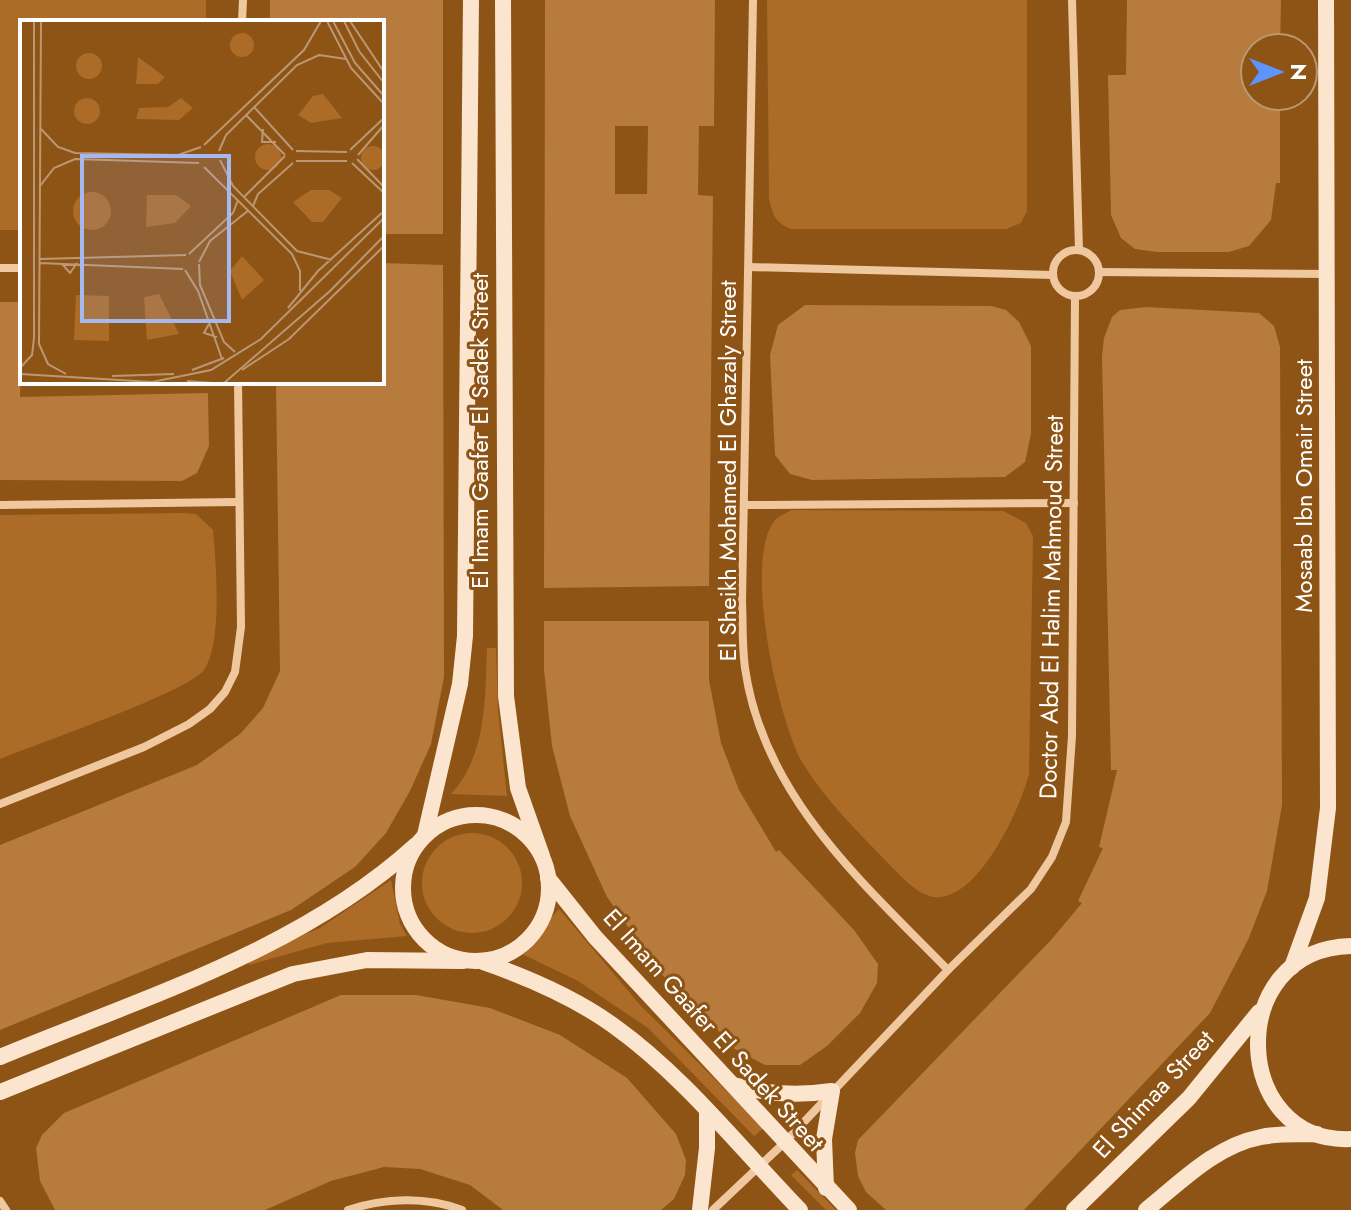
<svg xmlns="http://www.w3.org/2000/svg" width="1351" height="1210" font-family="Jost,sans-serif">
	<rect width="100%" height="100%" fill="#8e5415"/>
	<!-- green -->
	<g fill="#ac6b27">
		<path d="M0,0H206V22H22V230H0Z"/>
		<path d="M767,0H1027V211L1021,223L1006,229H791C775,223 773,215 769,199Z"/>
		<path d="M791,510L1003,511L1026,523L1033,536L1029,774C1020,809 982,892 941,897C920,900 900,875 887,862C858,832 826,801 804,765C779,726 741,556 776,519C779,516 787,513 791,510Z"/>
		<path d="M185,513L196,514L213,530C216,564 223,643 204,670C188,692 34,745 0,759V515Z"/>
		<path d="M487,648H496L498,710L507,796L451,794C487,755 485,698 487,648Z"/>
		<circle cx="472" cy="883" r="50"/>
		<path d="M391,880L400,924L407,936L327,943L249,965L247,957L320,928Z"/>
		<path d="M559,909L641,1006L764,1128L754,1136L648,1028L578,981L520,953Z"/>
		<path d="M797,1170L836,1210H826L791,1175Z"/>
	</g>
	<!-- building -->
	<g fill="#b67b3d" fill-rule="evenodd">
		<path d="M270,0H443V234H382V22H270Z"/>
		<path d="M545,0H715L714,126H699L698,195L713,196L709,586L544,588ZM615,126H648L647,194H615Z"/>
		<path d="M1127,0H1281L1280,48H1255V96H1280V183H1276L1271,220L1249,246L1229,252H1157L1135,249L1121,238L1111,215L1108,75H1126Z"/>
		<path d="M382,263L443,265L444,677L431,744L410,791L386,833L355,867L291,910L0,1030V845L197,765L240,734L263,708L280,671L276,382H382Z"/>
		<path d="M0,302H22L20,397L208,393L209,446L197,473L182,481L0,480Z"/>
		<path d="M805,305L992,306L1006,310L1019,322L1031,346V434L1025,462L1005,477L812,480L790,474L775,455L770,355L778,325Z"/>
		<path d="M1146,307L1259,313L1274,326L1280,347L1282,805L1267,891L1248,940L1210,1013L1024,1210H886L866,1192L858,1176L855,1153L858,1140L1051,940L1082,903L1078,901L1103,848L1099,847L1117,770H1111L1102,356L1104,338L1112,317L1120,310Z"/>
		<path d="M544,621H709V680L721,743L739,790L776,852L779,850L854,930L878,964L877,983L860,1013L827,1046L800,1065H765L733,1048L690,997L685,1001L646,956L648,955L607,897L570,816L552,746L544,670Z"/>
		<path d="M341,995H416L490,1008L560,1035L627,1078L676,1134L686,1160L685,1175L674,1199L661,1210H503L470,1185L420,1169L384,1167L331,1181L265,1210H55L40,1181L36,1148L42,1135L64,1113Z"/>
	</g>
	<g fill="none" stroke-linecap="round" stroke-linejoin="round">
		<!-- street -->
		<g stroke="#f0c8a0" stroke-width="8">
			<path d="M753,0L742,601C743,623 742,646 745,668C763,796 863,883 948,970"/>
			<path d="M1072,0L1079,250"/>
			<path d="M242,22L243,0"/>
			<circle cx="1076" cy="273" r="23"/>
			<path d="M749,267L1053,275"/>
			<path d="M0,268H22"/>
			<path d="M1099,272L1327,274"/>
			<path d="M0,505L238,502"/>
			<path d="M744,505L1074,503"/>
			<path d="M0,804L144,747L189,724L210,709L225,692L235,672L241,627L238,382"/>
			<path d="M0,1201L6,1210"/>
			<path d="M348,1210C384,1198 426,1196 462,1210"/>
			<path d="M713,1210L784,1143L948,970L1031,889L1052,857L1066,822L1072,736L1075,297"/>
		</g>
		<!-- secondary -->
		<g stroke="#fbe5ce" stroke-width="16">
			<path d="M503,0L506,696L518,788L542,856"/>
			<circle cx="476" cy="888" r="73"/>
			<path d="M425,835L460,684L465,636L471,0"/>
			<path d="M548,878L595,937L849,1210"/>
			<path d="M1351,946C1223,949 1231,1145 1351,1139"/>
			<path d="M483,962C529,978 574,997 614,1026C684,1076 740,1148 800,1210"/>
			<path d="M1292,967L1317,898L1328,808L1326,0"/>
			<path d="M0,1057C142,998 301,950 416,845"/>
			<path d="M733,1085C767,1094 796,1096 832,1091L824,1139L826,1188"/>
			<path d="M0,1092L293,974L367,960L463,961"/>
			<path d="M700,1210L707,1148V1110"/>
			<path d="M1074,1210L1189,1098L1259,1012"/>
			<path d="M1146,1210C1181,1182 1215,1146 1261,1137C1279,1133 1299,1135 1317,1134"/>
		</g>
	</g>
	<g text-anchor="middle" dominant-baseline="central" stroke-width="6" stroke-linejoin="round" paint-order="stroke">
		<!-- street labels -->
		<g font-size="24" fill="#fff" stroke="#8e5415">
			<text transform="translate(479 431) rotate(-90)">El Imam Gaafer El Sadek Street</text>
			<text transform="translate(727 471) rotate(-90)">El Sheikh Mohamed El Ghazaly Street</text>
			<text transform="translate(1303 486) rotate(-90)">Mosaab Ibn Omair Street</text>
			<text transform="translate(1051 607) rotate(-89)">Doctor Abd El Halim Mahmoud Street</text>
			<text transform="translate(714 1030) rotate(48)">El Imam Gaafer El Sadek Street</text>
			<text transform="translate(1153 1094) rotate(-47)">El Shimaa Street</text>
		</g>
	</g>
	<!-- overview -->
	<g transform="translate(20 20)">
		<rect width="364" height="364" fill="#8e5415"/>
		<path d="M210 25a12 12 0 1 1 24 0a12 12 0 1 1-24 0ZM56 46a13 13 0 1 1 26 0a13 13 0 1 1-26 0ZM118,37L145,57L138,64H116ZM303,74L322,98L291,103L278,95L293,76ZM54 91a13 13 0 1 1 26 0a13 13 0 1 1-26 0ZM161,78L173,88L159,100L116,99L119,88L148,87ZM235 137a13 13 0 1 1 26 0a13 13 0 1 1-26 0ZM341 138a12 12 0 1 1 24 0a12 12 0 1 1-24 0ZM291,170H309L322,178L303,202H292L273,182ZM53 191a19 19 0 1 1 38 0a19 19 0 1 1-38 0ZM127,175H156L171,186L155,203L126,207ZM222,236L244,260L222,280L210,251ZM139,274L159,314L127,320L124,277ZM56,275L89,276V321L54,320Z" fill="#ac6b27"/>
		<path fill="none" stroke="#bb9873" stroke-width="2" d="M21,1L19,324L28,344L46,354M307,1L331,48L364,84M313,1L335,43L364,76M324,1L339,31L364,63M330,1L364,52M234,87L273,130M226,95L265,135M21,109L38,127L55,133L158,135L181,127M243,109L242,122H256M184,125L284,30L301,1M330,130L364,98M199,131L206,115L277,45L299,35L326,39M276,131L327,132M338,135L364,105M337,139L364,167M200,140L213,166L277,231L312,240M276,141H327M332,143L364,173M184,147L272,234L280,251V271M20,166L34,148L55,139L179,143M224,177L265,136M233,186L238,174L273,143M169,234L213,193L218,180M20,239L166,235M179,242L190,221L229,190M19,243L163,249M42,244L50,253L57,243M179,244L180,265L204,322L215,332M165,250L178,271L202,339M268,288L298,251L364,191M190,302L184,313L197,317M0,348L12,335L14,318V1M172,350L204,338M222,350L269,319L364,226M0,354L132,362L191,350L241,319L364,198M92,356L154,354M167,361L192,363M204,363L310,271L364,216"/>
		<path fill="#a5b8ef" fill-opacity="0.15" stroke="#a5b8ef" stroke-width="4" d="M62,136H209V301H62Z"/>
		<rect width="364" height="364" fill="none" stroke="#fff" stroke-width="4"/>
	</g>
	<!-- north arrow -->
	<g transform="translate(1279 72) rotate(90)"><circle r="38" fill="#8e5415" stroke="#bb9873" stroke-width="2"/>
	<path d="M0-6L14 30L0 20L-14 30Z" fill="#5f94ff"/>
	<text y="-12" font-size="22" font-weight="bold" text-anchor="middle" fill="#ffffff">N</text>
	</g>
</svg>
